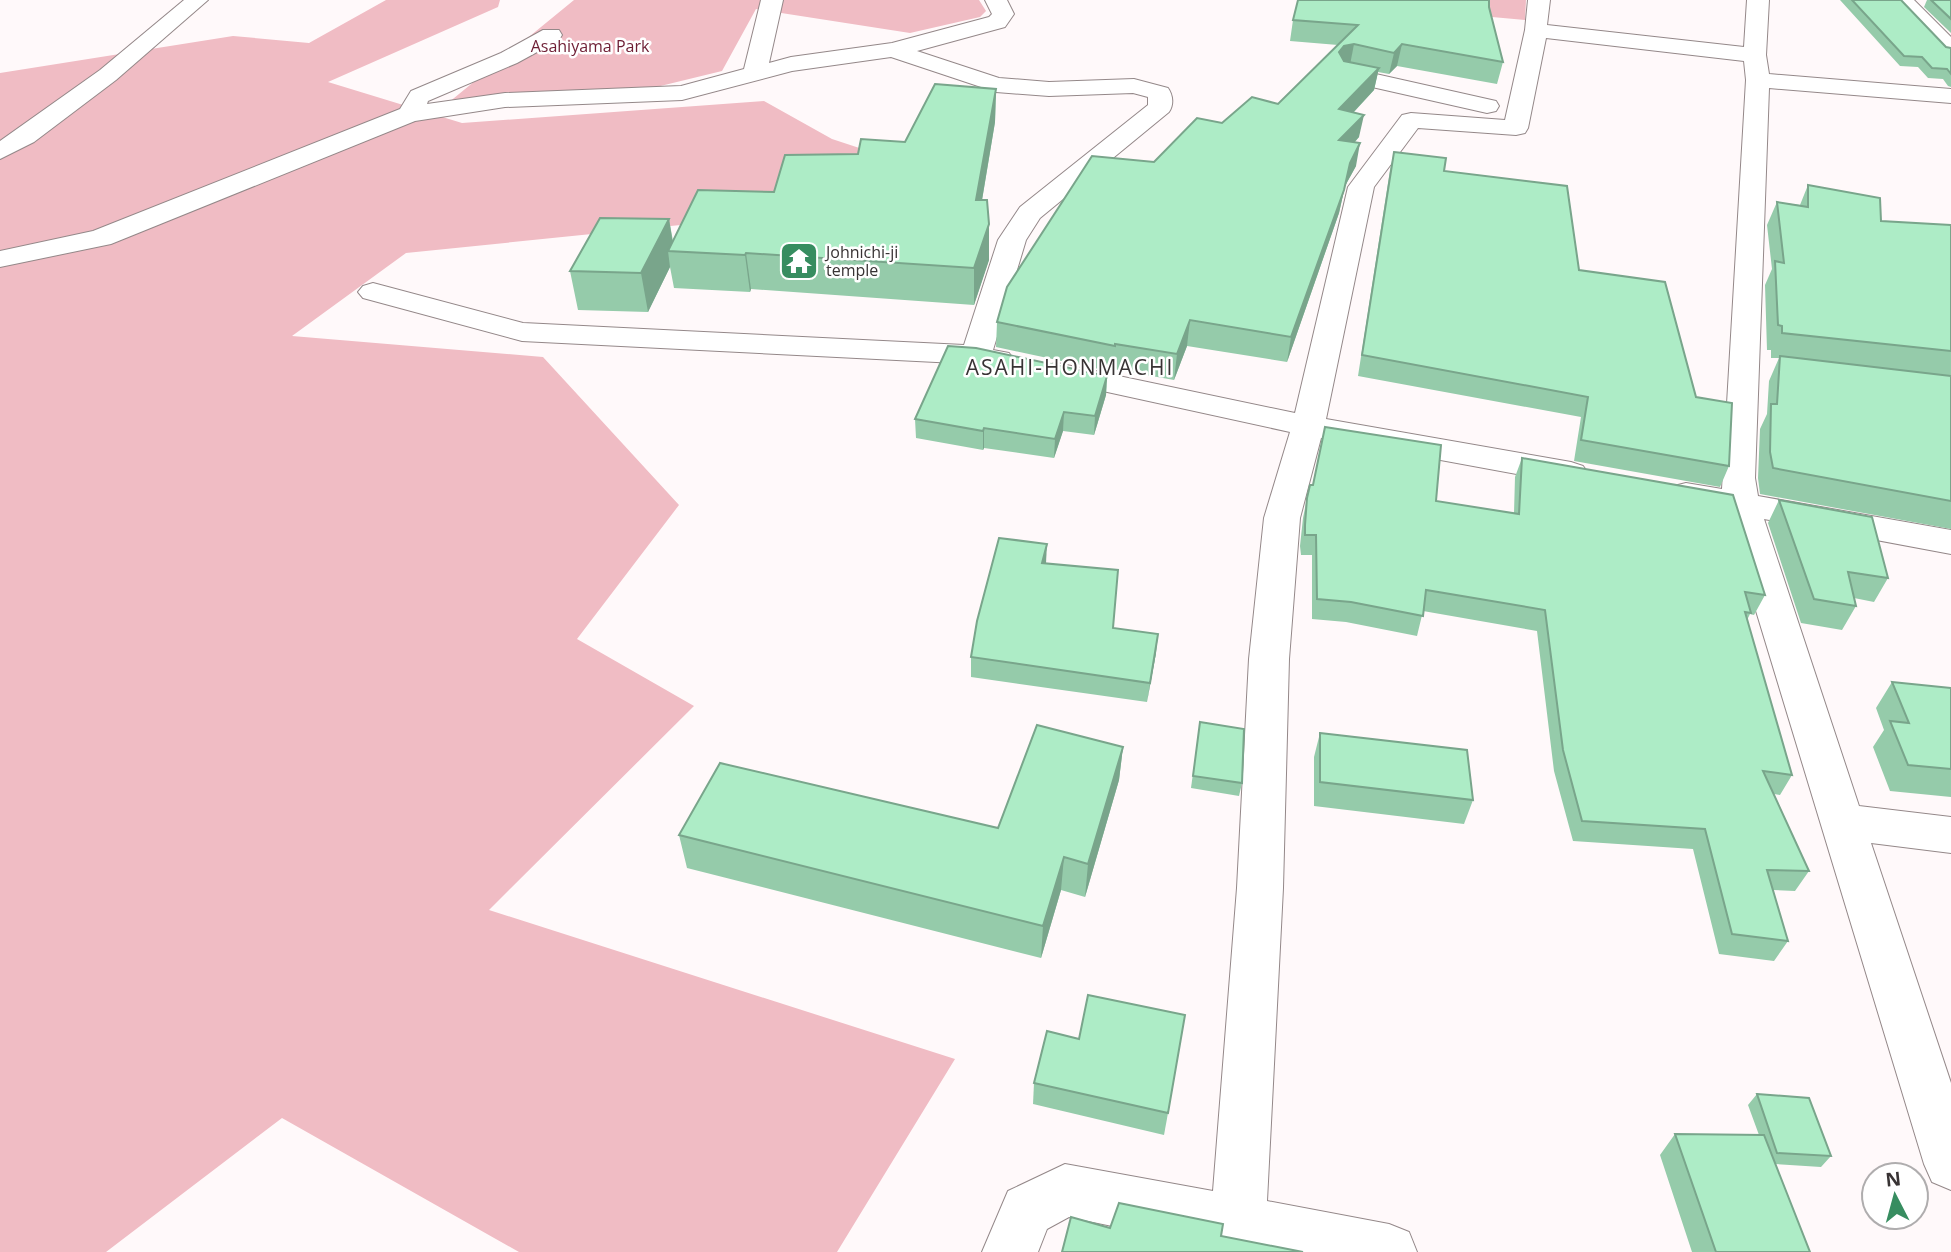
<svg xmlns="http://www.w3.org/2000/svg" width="1951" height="1252" font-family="'Open Sans',sans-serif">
	<rect width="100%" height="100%" fill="#fff9fa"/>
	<!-- green -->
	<g fill="#f0bcc4">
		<path d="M386,0H500L498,7L328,82L462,123L764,101L832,139L914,166L720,221L406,253L292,336L543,357L679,505L577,639L694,706L489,910L955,1059L837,1252H519L282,1118L106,1252H0V73L233,36L309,43Z"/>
		<path d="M574,0H979L986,11L980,17L910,33L756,9L722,71L644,90L448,103Z"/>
		<path d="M1485,0H1526L1525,20L1481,16Z"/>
	</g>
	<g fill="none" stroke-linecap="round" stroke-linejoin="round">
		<!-- street casing -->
		<g stroke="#948889" stroke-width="2">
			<g id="street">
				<path d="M184,0H208L116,80L34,142L0,159V141L100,70Z"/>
				<path d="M761,0H783L769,63L791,57L892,43L989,17L992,14L985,0H1007L1014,14L1005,27L917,51L999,78L1049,82L1134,79L1168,88C1173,95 1174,105 1169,112L1040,218L1026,240L993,350L1009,353L1014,360L1009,367L998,369L976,364L522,341L363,298L358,292L363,286L373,283L523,323L964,345L998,240L1020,207L1148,105V97L1133,93L1049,96L996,92L891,57L792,71L682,100L505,107L415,121L111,244L0,267V251L93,231L400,109L411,91L501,53L543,30H559L562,35L559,40L517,63L428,101L427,104L505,93L681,86L744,69Z"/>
				<path d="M1528,0H1550L1547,25L1744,47L1747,0H1769L1766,55L1769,74L1951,89V103L1769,88L1755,478L1758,496L1951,530V554L1764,519L1859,806L1951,817V853L1871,843L1951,1083V1190L1932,1182L1924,1164L1726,512L1674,502L1669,494L1674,486L1686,483L1722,489L1746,80L1744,61L1546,38L1528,128L1525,133L1516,135L1418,128L1374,187L1326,419L1571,462L1583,466L1588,473L1583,480L1571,484L1321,438L1300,518L1289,659L1283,888L1267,1201L1389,1224L1409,1232L1417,1252H1237L1069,1217L1047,1229L1038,1252H982L1008,1191L1065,1164L1213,1191L1237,888L1249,659L1264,518L1290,432L1057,381L1046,379L1041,372L1046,365L1057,363L1295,413L1348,187L1402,115L1411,113L1505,120L1525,30Z"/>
				<path d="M1891,0H1914L1951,37V57L1943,55Z"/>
				<path d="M1349,68L1496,101L1499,106L1496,111L1487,113L1341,80L1337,75L1341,70Z"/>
			</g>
		</g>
		<!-- street -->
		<use href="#street" fill="#fff" fill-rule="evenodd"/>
	</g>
	<!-- wall -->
	<g fill="#95cbaa">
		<path d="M1840,0H1901L1946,47L1951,48V87L1948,86L1943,79L1928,78L1918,67L1900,66Z"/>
		<path d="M1927,0H1951V33L1924,7Z"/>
		<path d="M1489,7L1503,62L1497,84L1397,66L1389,74L1378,72L1374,90L1354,112L1359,137L1355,142L1356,166L1345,186L1339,213L1287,362L1187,346L1174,380L1113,369V372L996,347L997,322L1154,162L1222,123L1278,104L1338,45L1290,41L1293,20Z"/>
		<path d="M996,89L995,122L982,200L989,260L974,305L751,289L750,292L674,288L670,267L648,312L578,310L570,271L669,219L673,241L858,154L905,142Z"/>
		<path d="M1394,152L1444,171L1579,270L1696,397L1729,466L1720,487L1574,461L1581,417L1358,376L1390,170Z"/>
		<path d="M1808,185L1881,221L1951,225V529L1760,494L1758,478L1760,429L1767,414L1769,381L1779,358H1771V350H1767L1765,285L1772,269L1767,225L1777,202L1800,205Z"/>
		<path d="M1107,376L1106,395L1094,435L1063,431L1054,458L984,448L983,450L916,438L915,419Z"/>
		<path d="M1522,458L1765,595L1754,615L1750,614L1747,620L1792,775L1780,795L1774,794L1809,871L1795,891L1773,890L1788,941L1774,961L1719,954L1693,849L1573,841L1554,771L1537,631L1423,611L1417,636L1346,622L1312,619V555H1301L1300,546L1303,518L1307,498L1436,501L1514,513L1515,477Z"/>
		<path d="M1779,500L1888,578L1874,602L1854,598L1856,606L1842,630L1801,623L1768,523Z"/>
		<path d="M1046,563L1113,628L1156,653L1147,702L971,677V657Z"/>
		<path d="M1892,682L1951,688V797L1890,791L1873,747L1884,730L1876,708Z"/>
		<path d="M1200,722L1242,783L1239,796L1191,788Z"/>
		<path d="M1320,733L1473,800L1464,824L1314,806V757Z"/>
		<path d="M1123,747L1119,780L1085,897L1061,890L1041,958L687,868L679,835L998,828Z"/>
		<path d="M1079,1039L1168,1113L1164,1135L1033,1104L1034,1083Z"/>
		<path d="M1757,1094L1831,1156L1821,1167L1775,1164L1810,1252H1692L1660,1155L1675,1134L1759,1135L1748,1105Z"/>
	</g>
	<!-- shaded-wall -->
	<g fill="#79a58b">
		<path d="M1354,44L1350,65L1340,67L1339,52L1344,46Z"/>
		<path d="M1402,44L1397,66L1389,74L1394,53Z"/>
		<path d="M1379,68L1374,90L1335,132L1339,109Z"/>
		<path d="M996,89L995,122L976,236V200Z"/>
		<path d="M1364,115L1359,137L1335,163L1339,140Z"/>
		<path d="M1360,143L1356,166L1345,186L1339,213L1287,362L1291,337L1350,163Z"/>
		<path d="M669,219L674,251H668L670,267L648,312L641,273Z"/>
		<path d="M989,224V260L974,305V268Z"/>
		<path d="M746,253L751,289L750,292L745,255Z"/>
		<path d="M1190,320L1187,346L1174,380L1177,354Z"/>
		<path d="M1107,376L1106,395L1094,435L1095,416Z"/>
		<path d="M1064,412L1063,431L1054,458L1055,439Z"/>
		<path d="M984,428V448L983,450V431Z"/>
		<path d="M1047,544L1046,563H1042Z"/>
		<path d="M1158,634L1156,653L1147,702L1150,683Z"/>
		<path d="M1123,747L1119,780L1085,897L1088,864Z"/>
		<path d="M1064,857L1061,890L1041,958L1043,926Z"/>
	</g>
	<!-- building -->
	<g fill="#adecc6" stroke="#79a58b" stroke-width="2">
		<path d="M1298,0H1489V7L1503,62L1402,44L1394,53L1354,44L1344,46L1339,52L1344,61L1379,68L1339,109L1364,115L1339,140L1360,143L1350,163L1344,190L1291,337L1190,320L1177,354L1115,344V346L997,322L1007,287L1092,156L1154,162L1197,118L1222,123L1252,97L1278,104L1358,25L1293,20Z"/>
		<path d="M1852,0H1901L1946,47L1951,48V74L1947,69L1932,68L1922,57L1904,56Z"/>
		<path d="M1931,0H1951V19Z"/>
		<path d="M935,84L996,89L976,200H987L989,224L974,268L746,253L745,255L668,251L698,190L774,192L785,155L858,154L861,139L905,142Z"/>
		<path d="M1394,152L1446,158L1444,171L1567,186L1579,270L1665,282L1696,397L1732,403L1729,466L1581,440L1588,397L1362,355Z"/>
		<path d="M1808,185L1880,198L1881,221L1951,225V351L1782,333V326L1778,325L1775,261L1784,263L1777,202L1808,207Z"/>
		<path d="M600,218L669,219L641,273L570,271Z"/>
		<path d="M948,346L976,348L1107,376L1095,416L1064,412L1055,439L984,428L983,431L915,419Z"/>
		<path d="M1780,356L1951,376V501L1773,468L1770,452L1771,404H1777Z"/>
		<path d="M1325,427L1441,445L1436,501L1519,514L1522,458L1733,495L1765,595L1745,592L1751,613L1745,612L1792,775L1763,771L1809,871L1767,870L1788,941L1732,934L1705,829L1582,821L1563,750L1545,610L1426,590L1423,616L1351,602L1317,599L1316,535H1305V525L1307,498L1310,485H1313Z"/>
		<path d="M1779,500L1872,517L1888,578L1848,572L1856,606L1814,599Z"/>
		<path d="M999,538L1047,544L1042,563L1118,570L1113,628L1158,634L1150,683L971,657L977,621Z"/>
		<path d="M1892,682L1951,688V769L1908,765L1890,721L1909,723Z"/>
		<path d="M1200,722L1244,729L1242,783L1193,776Z"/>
		<path d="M1037,725L1123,747L1088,864L1064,857L1043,926L679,835L720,763L998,828Z"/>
		<path d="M1320,733L1467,750L1473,800L1320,782Z"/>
		<path d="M1088,995L1185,1015L1168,1113L1034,1083L1047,1031L1079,1039Z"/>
		<path d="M1757,1094L1809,1098L1831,1156L1777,1153Z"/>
		<path d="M1675,1134L1764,1135L1810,1252H1716Z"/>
		<path d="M1119,1203L1223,1224L1221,1236L1303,1252H1062L1071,1217L1110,1228Z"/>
	</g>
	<!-- icons -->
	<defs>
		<g id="temple-square" transform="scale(2.0125)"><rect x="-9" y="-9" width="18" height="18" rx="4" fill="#378d60" stroke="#fff"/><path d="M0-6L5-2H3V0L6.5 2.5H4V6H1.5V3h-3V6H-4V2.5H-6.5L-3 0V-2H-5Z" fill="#fff"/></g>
	</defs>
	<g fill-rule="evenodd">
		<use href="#temple-square" x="799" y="261"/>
	</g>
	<g text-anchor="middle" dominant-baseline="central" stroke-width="5" stroke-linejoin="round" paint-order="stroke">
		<!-- far-park labels -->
		<g font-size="16" fill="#6d1d33" stroke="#fff">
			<text x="590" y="46">Asahiyama Park</text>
		</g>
		<!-- far-poi labels -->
		<g font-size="16" fill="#383334" stroke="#fff" text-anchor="start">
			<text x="826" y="252">Johnichi-ji<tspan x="826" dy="18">temple</tspan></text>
		</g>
		<!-- neighbourhood labels -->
		<g font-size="21" letter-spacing="2" fill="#383334" stroke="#fff">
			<text x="1070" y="367">ASAHI-HONMACHI</text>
		</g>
	</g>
	<!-- north arrow -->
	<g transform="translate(1895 1196) rotate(354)"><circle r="33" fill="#ffffff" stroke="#afadae" stroke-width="2"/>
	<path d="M0-5L12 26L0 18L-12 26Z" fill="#378d60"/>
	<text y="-10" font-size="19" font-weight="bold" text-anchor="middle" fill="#383334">N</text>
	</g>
</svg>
